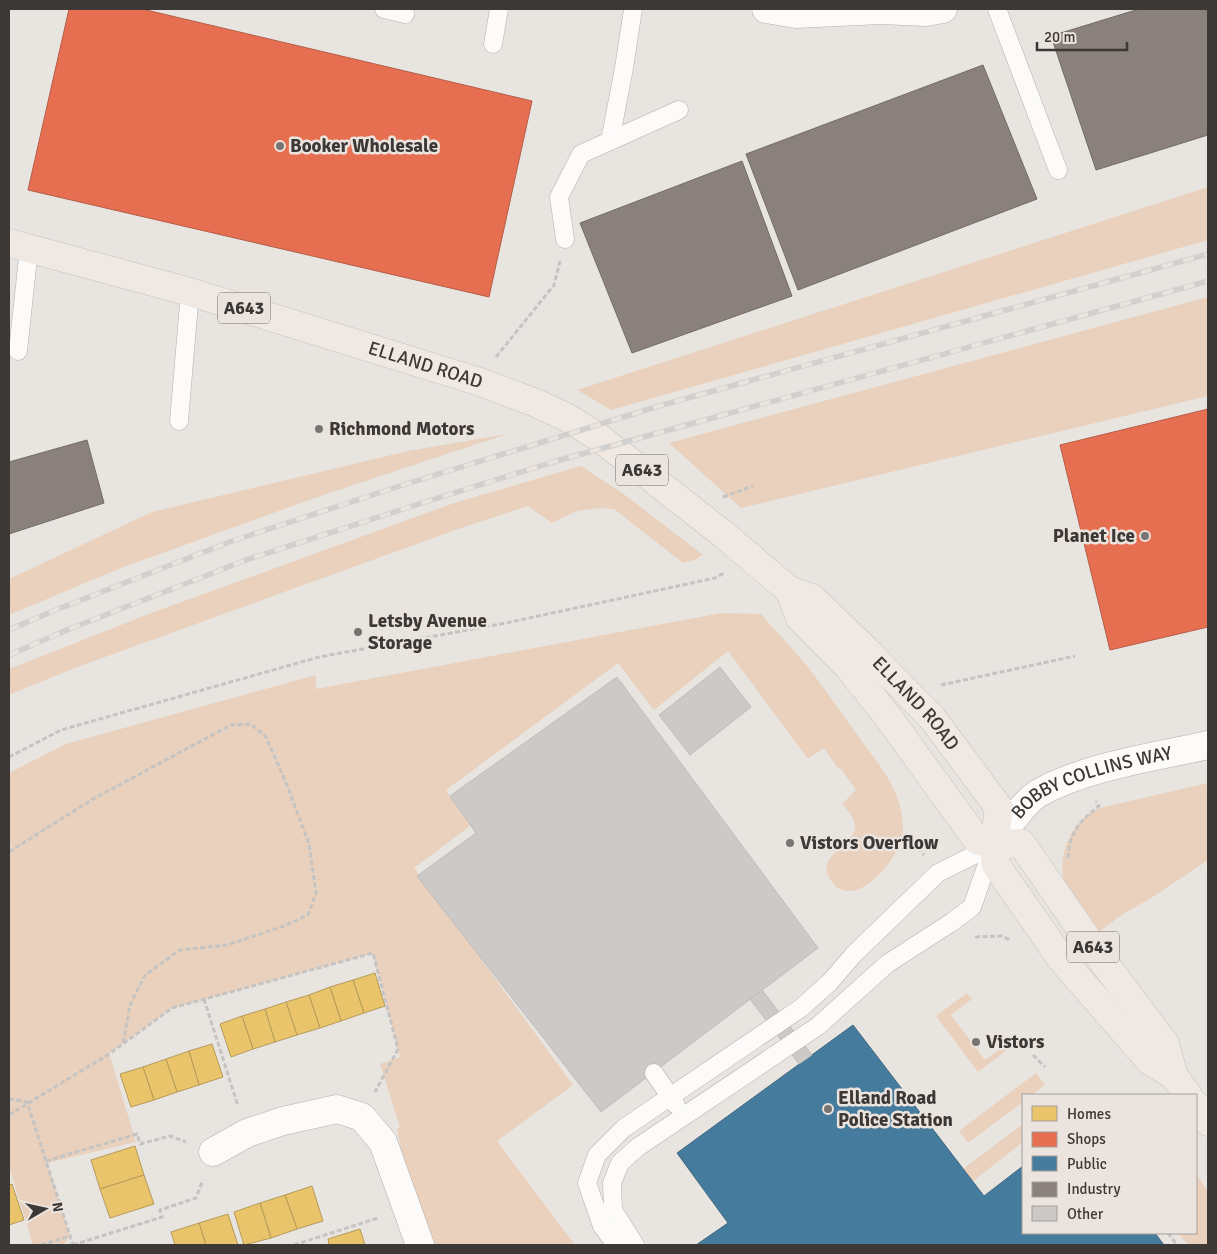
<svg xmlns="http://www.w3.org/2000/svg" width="1217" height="1254" font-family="Signika,sans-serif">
	<rect width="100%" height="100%" fill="#e8e4e0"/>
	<!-- green -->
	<g fill="#ead1bd">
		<path d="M1208,187V240L611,410L577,390Z"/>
		<path d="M1208,297V396L741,508L669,443Z"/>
		<path d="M507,434L312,499L121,568L9,615V579L152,512L408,451Z"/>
		<path d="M581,466L621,492L703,555L694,560L683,563L614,509L599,508L577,511L552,523L528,506L461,528L72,669L9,695V669L154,612L454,503Z"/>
		<path d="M721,613L761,614C777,633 796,651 811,671C827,692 842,714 858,736C873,757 892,778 899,803C901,811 904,825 903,834C900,857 856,913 832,882C809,852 866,846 853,819C851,813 845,808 842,804L856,790L841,769L837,767L824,748L808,759L728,651L654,710L618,663L446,790L470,826L414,868L573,1085L497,1141L575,1245H428L402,1156L397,1128L400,1127L380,1064L400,1057L373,953L172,1008L109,1053L136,1142L47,1163L70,1236L63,1245H33L9,1167V773L66,744L316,675V689Z"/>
		<path d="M1208,783V860L1156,895L1123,914L1097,933C1088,920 1078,908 1070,895C1055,870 1063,837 1084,818C1088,814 1095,811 1100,808Z"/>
		<path d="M967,993L972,999L951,1015L985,1060L1004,1046L1007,1050L978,1072L936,1016Z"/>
		<path d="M1036,1073L1045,1085L1032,1095H1023V1102L968,1143L959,1131Z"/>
		<path d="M1023,1124V1142L973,1181L963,1169Z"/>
		<path d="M1196,1174L1208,1191V1245H1188L1178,1233H1196Z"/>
	</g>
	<!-- homes -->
	<g fill="#e9c46a" stroke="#b59a5a">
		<path d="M375,973L385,1006L364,1013L353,980Z"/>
		<path d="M353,980L364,1013L341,1021L330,987Z"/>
		<path d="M330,987L341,1021L320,1028L309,995Z"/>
		<path d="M309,995L320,1028L297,1035L286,1002Z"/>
		<path d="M286,1002L297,1035L275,1042L265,1009Z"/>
		<path d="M265,1009L275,1042L253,1049L242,1016Z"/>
		<path d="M242,1016L253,1049L231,1057L220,1024Z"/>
		<path d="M212,1044L223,1077L199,1085L189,1051Z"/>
		<path d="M189,1051L199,1085L177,1092L166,1059Z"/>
		<path d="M166,1059L177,1092L154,1100L143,1067Z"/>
		<path d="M143,1067L154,1100L131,1107L120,1074Z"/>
		<path d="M135,1146L144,1175L100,1189L91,1160Z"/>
		<path d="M144,1175L154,1204L110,1218L100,1189Z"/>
		<path d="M12,1184L24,1220L9,1225V1185Z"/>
		<path d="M312,1186L323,1221L297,1229L285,1195Z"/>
		<path d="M285,1195L297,1229L271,1238L260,1203Z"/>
		<path d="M260,1203L271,1238L244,1245L234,1212Z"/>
		<path d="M228,1214L238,1245H206L199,1223Z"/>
		<path d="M199,1223L206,1245H175L171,1232Z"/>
		<path d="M360,1229L365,1245H329L328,1239Z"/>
	</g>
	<!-- shops -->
	<g fill="#e76f51" stroke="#b35e49">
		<path d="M69,9H142L532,101L489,297L28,190Z"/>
		<path d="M1208,409V627L1110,650L1060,445Z"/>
	</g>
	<!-- public -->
	<path fill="#457b9d" stroke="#42677e" d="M853,1025L984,1196L1023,1166V1233H1155L1164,1245H696L728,1223L677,1153Z"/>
	<!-- industry -->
	<g fill="#8a817c" stroke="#726b67">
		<path d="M1139,9H1208V135L1096,170L1051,36Z"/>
		<path d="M983,65L1037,199L798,290L746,154Z"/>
		<path d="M742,161L792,296L632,353L580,223Z"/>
		<path d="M87,440L104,503L9,534V462Z"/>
	</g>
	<!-- building -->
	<g fill="#ccc9c6" stroke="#c0bcba">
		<path d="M720,667L751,707L690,755L659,715Z"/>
		<path d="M617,677L818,948L601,1112L417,876L476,833L450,796Z"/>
		<path d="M762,990L812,1055L799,1064L750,999Z"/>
	</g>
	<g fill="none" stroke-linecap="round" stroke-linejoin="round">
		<!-- lane casing -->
		<g stroke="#b3b0ad" stroke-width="19">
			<g id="lane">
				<path d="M384,9L405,14"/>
				<path d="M997,9L1058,170"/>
				<path d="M493,44L499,9"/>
				<path d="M610,141L624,68L633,9"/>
				<path d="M565,239L559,197L581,154L679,110"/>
				<path d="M18,351L29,248"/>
				<path d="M179,421L190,292"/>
				<path d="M654,1073L676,1105"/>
				<path d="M616,1245L602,1226L587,1183L597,1155L624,1128L801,1008L830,982L854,954L938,873L994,845"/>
				<path d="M635,1245L613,1210L612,1183L620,1163L638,1147L818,1026L887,964L952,922L972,907L992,850"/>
			</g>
		</g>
		<!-- street casing -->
		<g stroke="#b3b0ad" stroke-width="29">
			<g id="street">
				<path d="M766,9L796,14L881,10L926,12L943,9"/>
				<path id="s1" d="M994,845C1003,832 1026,800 1039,793C1087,766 1155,757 1208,745"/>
				<path d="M213,1152L247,1133L283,1121L337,1109L362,1117L383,1142L420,1245"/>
			</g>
		</g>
		<!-- primary casing -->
		<g stroke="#c5c2c0" stroke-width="29">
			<g id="primary">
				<path id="s2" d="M9,243L190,292L477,381L536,403L568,418L598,437L645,473L723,534L789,590L812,598L865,649L933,719L999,808L994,845L996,865L1062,960L1150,1061L1174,1076"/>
				<path d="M789,590L800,618L850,669L888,717L977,840L994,845L1021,843L1102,960L1165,1044L1174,1076L1188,1095"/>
				<path d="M1196,1105L1208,1122"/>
			</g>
		</g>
		<!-- path -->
		<g stroke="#c5c4c2" stroke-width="3" stroke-dasharray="5 2.5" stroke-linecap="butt">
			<path d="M496,357L554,285L560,261"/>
			<path d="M723,497L753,486"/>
			<path d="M941,685L1075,656"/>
			<path d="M9,757L61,730L319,657L506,623L715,578L724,573"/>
			<path d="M913,842L924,855"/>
			<path d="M9,852L93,799L231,725L251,724L266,737L287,785L309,844L316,893L308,915L284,926L227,945L180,950L145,975L130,1005L123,1044"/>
			<path d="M1068,858C1070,831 1079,822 1099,806L1096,801"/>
			<path d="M975,937L1002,936L1010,940"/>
			<path d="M204,999L238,1106"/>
			<path d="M1033,1055L1045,1067"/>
			<path d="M9,1099L27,1102L73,1245"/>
			<path d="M9,1115L109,1054L172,1008L373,953L398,1049L375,1092"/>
			<path d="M46,1161L137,1134L140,1144L170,1136L186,1142"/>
			<path d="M1168,1233L1177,1245"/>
			<path d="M41,1245L70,1236"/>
			<path d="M73,1245L162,1217L160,1210L196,1198L203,1180"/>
			<path d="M294,1245L378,1218"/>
		</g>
		<!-- lane -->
		<use href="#lane" stroke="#fcfbfa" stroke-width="18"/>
		<!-- street -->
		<use href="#street" stroke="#fcfbfa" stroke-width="28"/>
		<!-- primary -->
		<use href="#primary" stroke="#f0e8e2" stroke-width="28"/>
		<!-- rail casing -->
		<g stroke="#d1d0cf" stroke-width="5.5">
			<g id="rail">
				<path d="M9,630L53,611L232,541L406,484L659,406L1208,254"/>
				<path d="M9,655L67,630L246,560L419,504L553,462L1208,281"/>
			</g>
		</g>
		<!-- rail -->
		<use href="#rail" stroke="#ebe3dd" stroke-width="4" stroke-dasharray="11" stroke-linecap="butt"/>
	</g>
	<!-- markers -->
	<g fill="#787472" stroke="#ebe3dd" stroke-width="2">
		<circle cx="280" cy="146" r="5"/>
		<circle cx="319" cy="429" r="5"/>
		<circle cx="1145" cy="536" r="5"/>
		<circle cx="358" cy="632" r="5"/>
		<circle cx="790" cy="843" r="5"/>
		<circle cx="976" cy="1042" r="5"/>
		<circle cx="828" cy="1109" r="5"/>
	</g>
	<g text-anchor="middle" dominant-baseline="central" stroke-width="5" stroke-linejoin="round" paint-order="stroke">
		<!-- shield labels -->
		<g fill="#ebe3dd" stroke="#706b68" stroke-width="1">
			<rect x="218" y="292.5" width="52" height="31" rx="4"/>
			<rect x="616" y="454.5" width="52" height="31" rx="4"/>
			<rect x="1067" y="931.5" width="52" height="31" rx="4"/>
		</g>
		<g font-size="18" font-weight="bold" fill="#3b3836">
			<text x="244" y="308">A643</text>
			<text x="642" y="470">A643</text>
			<text x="1093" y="947">A643</text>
		</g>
		<!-- poi labels -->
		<g font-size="19" font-weight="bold" fill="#3b3836" stroke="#ebe3dd" text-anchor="start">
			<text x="290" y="146">Booker Wholesale</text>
			<text x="329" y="429">Richmond Motors</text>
			<text x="1135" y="536" text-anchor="end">Planet Ice</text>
			<text x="368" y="621">Letsby Avenue<tspan x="368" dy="22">Storage</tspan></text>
			<text x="800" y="843">Vistors Overflow</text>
			<text x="986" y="1042">Vistors</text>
			<text x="838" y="1098">Elland Road<tspan x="838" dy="22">Police Station</tspan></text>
		</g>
		<!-- street labels -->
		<g font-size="19" fill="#3b3836" stroke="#ebe3dd">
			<text stroke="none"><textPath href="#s2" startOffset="434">ELLAND ROAD</textPath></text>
			<text stroke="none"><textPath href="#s2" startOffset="1039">ELLAND ROAD</textPath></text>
			<text stroke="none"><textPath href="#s1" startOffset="122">BOBBY COLLINS WAY</textPath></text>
		</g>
	</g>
	<!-- border -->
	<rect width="1217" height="1254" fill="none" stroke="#3b3836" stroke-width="20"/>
	<!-- legend -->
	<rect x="1022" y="1094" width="175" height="140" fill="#ebe3dd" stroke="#a59f9a"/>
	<rect x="1032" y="1106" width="25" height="15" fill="#e9c46a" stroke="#a59f9a"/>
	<text x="1067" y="1119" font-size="15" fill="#3b3836">Homes</text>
	<rect x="1032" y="1132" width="25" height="15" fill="#e76f51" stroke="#a59f9a"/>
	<text x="1067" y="1144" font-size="15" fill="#3b3836">Shops</text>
	<rect x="1032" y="1156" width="25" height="15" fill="#457b9d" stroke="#a59f9a"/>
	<text x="1067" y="1169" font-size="15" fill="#3b3836">Public</text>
	<rect x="1032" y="1182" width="25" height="15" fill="#8a817c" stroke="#a59f9a"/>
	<text x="1067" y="1194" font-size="15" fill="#3b3836">Industry</text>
	<rect x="1032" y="1206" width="25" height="15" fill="#ccc9c6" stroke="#a59f9a"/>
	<text x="1067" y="1219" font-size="15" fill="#3b3836">Other</text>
	<!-- north arrow -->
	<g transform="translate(45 1209) rotate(81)" stroke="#ebe3dd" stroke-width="4" paint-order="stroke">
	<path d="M0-4L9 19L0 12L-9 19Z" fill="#3b3836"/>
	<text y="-8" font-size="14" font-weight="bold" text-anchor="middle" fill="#3b3836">N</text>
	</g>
	<!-- scale -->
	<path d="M1037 42v8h90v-8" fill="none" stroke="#3b3836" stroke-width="2.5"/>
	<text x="1044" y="42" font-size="15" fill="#3b3836" stroke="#ebe3dd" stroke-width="4" paint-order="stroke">20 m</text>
</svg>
